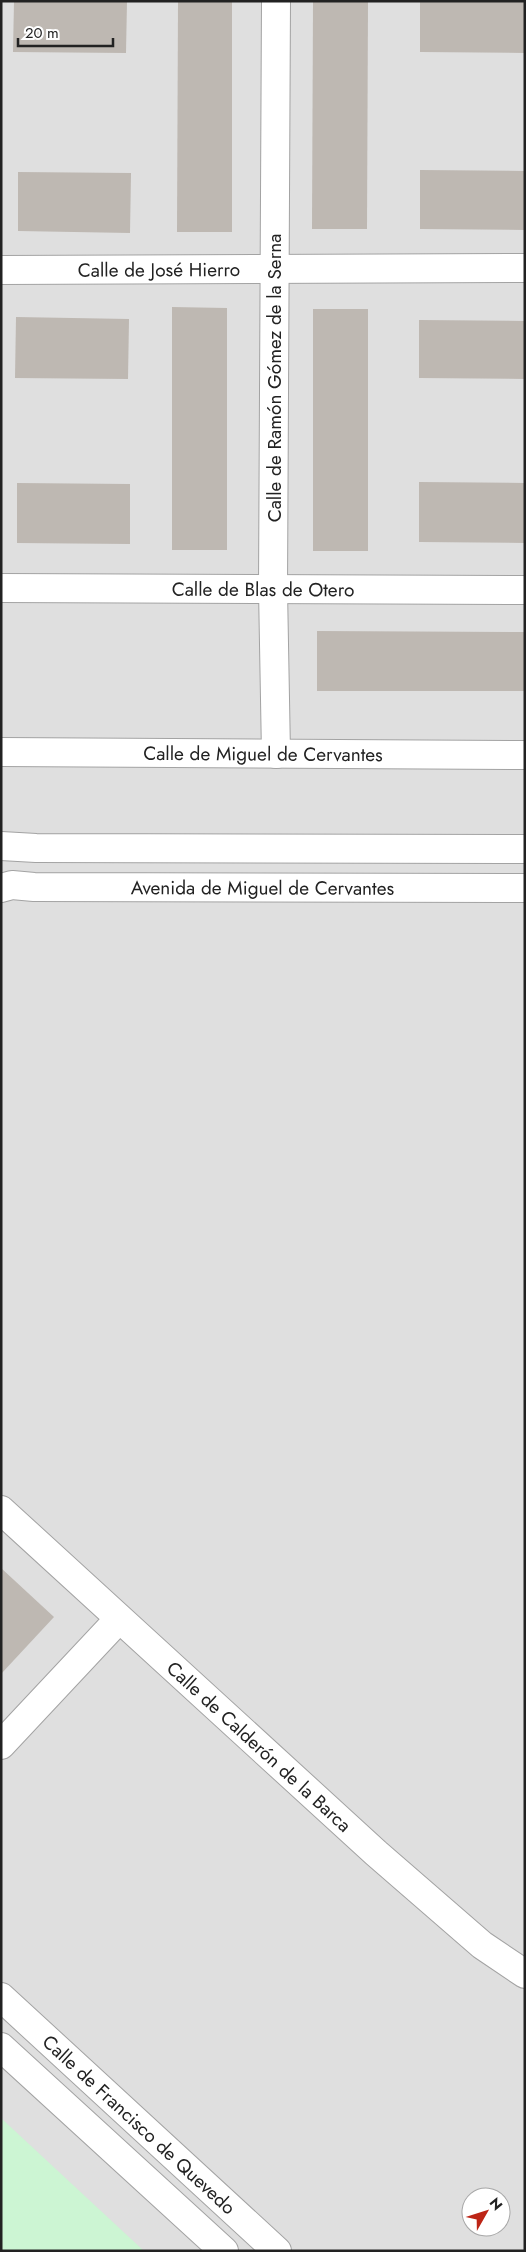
<svg xmlns="http://www.w3.org/2000/svg" width="526" height="2252" font-family="Jost,sans-serif">
	<rect width="100%" height="100%" fill="#f1efe9"/>
	<!-- residential -->
	<path fill="#dfdfdf" fill-rule="evenodd" d="M1,1H525V2251H1ZM471,2197H501V2227H471Z"/>
	<!-- park -->
	<path fill="#ccf5d3" d="M1,2118L144,2251H1Z"/>
	<!-- building -->
	<g fill="#beb8b2">
		<path d="M14,1H127L126,53L13,52Z"/>
		<path d="M178,1H232V232H177Z"/>
		<path d="M313,1H368L367,229H312Z"/>
		<path d="M420,1H525V53L420,52Z"/>
		<path d="M420,170L525,171V230L420,229Z"/>
		<path d="M18,172L131,173L130,233L18,231Z"/>
		<path d="M172,307L227,308V550H172Z"/>
		<rect x="313" y="309" width="55" height="242"/>
		<path d="M16,317L129,319L128,379L15,378Z"/>
		<path d="M419,320L525,321V379L419,378Z"/>
		<path d="M419,482L525,483V543L419,542Z"/>
		<path d="M17,483L130,484V544L17,543Z"/>
		<path d="M317,631L525,632V691H317Z"/>
		<path d="M1,1568L54,1617L1,1674Z"/>
	</g>
	<g fill="none" stroke-linecap="round" stroke-linejoin="round">
		<!-- street casing -->
		<g stroke="#a3a3a3" stroke-width="30">
			<g id="street">
				<path d="M276,1L273,589L276,754"/>
				<path id="s1" d="M1,270L525,268"/>
				<path id="s2" d="M1,588L525,590"/>
				<path id="s3" d="M1,752L525,755"/>
				<path d="M1,846L36,848L525,849"/>
				<path id="s4" d="M1,888L12,885L34,887L525,888"/>
				<path id="s5" d="M1,1510L376,1853L482,1945L525,1974"/>
				<path d="M1,1745L119,1619"/>
				<path id="s6" d="M1,1997L277,2251"/>
				<path d="M1,2047L224,2251"/>
			</g>
		</g>
		<!-- street -->
		<use href="#street" stroke="#fff" stroke-width="28"/>
	</g>
	<g text-anchor="middle" dominant-baseline="central" stroke-width="4" stroke-linejoin="round" paint-order="stroke">
		<!-- street labels -->
		<g font-size="19" fill="#222" stroke="#fff">
			<text stroke="none"><textPath href="#s1" startOffset="158">Calle de José Hierro</textPath></text>
			<text transform="translate(274 378) rotate(-90)">Calle de Ramón Gómez de la Serna</text>
			<text stroke="none"><textPath href="#s2" startOffset="262">Calle de Blas de Otero</textPath></text>
			<text stroke="none"><textPath href="#s3" startOffset="262">Calle de Miguel de Cervantes</textPath></text>
			<text stroke="none"><textPath href="#s4" startOffset="262">Avenida de Miguel de Cervantes</textPath></text>
			<text stroke="none"><textPath href="#s5" startOffset="350">Calle de Calderón de la Barca</textPath></text>
			<text stroke="none"><textPath href="#s6" startOffset="188">Calle de Francisco de Quevedo</textPath></text>
		</g>
	</g>
	<!-- border -->
	<rect width="526" height="2252" fill="none" stroke="#222222" stroke-width="5"/>
	<!-- north arrow -->
	<g transform="translate(486 2212) rotate(51)"><circle r="24" fill="#ffffff" stroke="#a7a7a7"/>
	<path d="M0-4L9 19L0 12L-9 19Z" fill="#bd2516"/>
	<text y="-8" font-size="14" font-weight="bold" text-anchor="middle" fill="#222222">N</text>
	</g>
	<!-- scale -->
	<path d="M18 38v8h95v-8" fill="none" stroke="#222222" stroke-width="2.5"/>
	<text x="25" y="38" font-size="15" fill="#222222" stroke="#ffffff" stroke-width="4" paint-order="stroke">20 m</text>
</svg>
